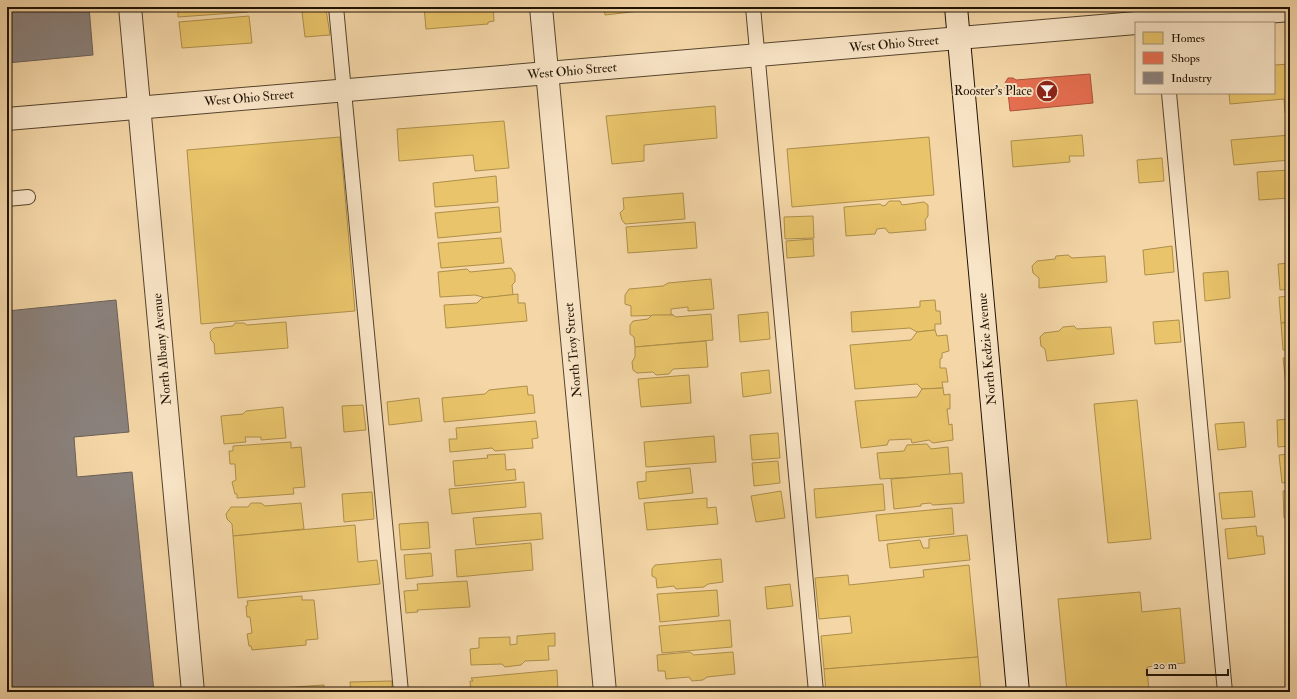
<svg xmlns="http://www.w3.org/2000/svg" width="1297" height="699" font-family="'IM FELL Double Pica',serif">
	<rect width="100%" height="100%" fill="#f4d6a7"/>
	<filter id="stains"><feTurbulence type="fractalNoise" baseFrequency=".005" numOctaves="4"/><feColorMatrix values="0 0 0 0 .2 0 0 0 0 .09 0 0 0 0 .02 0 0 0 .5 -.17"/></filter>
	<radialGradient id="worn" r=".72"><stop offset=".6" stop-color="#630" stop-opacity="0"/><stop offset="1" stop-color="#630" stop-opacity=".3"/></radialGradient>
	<!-- homes -->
	<g fill="#e9c46a" stroke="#ad8f4b">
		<path d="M178,7H247L248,12L178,17Z"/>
		<path d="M424,7H493L494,21L488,22V24L426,29Z"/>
		<path d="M604,7H666V8L605,15Z"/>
		<path d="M326,9L330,35L305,37L302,12Z"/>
		<path d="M249,16L252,43L182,48L179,22Z"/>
		<path d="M1290,64V113H1285L1284,99L1230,104L1229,93H1274V65Z"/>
		<path d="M715,106L717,138L644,145V161L612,164L606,116Z"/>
		<path d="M504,121L509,168L475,171L473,155L399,161L397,129Z"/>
		<path d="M1082,135L1084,156H1069L1070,162L1013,167L1011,141Z"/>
		<path d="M1290,135V160L1234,165L1231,140Z"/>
		<path d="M340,137L355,311L201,324L187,150Z"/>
		<path d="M929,137L934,195L792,207L787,149Z"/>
		<path d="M1162,158L1164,181L1139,183L1137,160Z"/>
		<path d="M1290,170V198L1259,200L1257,172Z"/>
		<path d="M496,176L498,202L435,207L433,183Z"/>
		<path d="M683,193L685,219L625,224L622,220L620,213L624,209L623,198Z"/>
		<path d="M890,201H900L902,205L924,202L928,205V216L925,220L926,230L889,233L885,228L877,229L875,234L846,236L844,207L880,204L883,206L886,205L888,202Z"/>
		<path d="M499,207L501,232L438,238L435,213Z"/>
		<path d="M813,216L814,238L785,239L784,217Z"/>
		<path d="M695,222L697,248L628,253L626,227Z"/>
		<path d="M501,238L504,263L441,268L438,243Z"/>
		<path d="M813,239L814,256L787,258L786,241Z"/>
		<path d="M1172,246L1174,272L1145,275L1143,250Z"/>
		<path d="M1068,255L1072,258L1105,256L1107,282L1039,288V278L1033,273L1032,266L1037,261L1055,259L1056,256Z"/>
		<path d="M1290,263V289L1280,290L1278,264Z"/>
		<path d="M511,268L515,274V282L512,285L513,295L482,298L483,297L475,295L440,297L438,272L467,269L470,272Z"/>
		<path d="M1228,271L1230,298L1205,301L1203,273Z"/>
		<path d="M711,279L714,309L688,311V307L671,309V313L673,315L631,316V306L625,304V295L629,289L663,286L668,283Z"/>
		<path d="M518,294V303H525L527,321L446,328L444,305L477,303L482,298Z"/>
		<path d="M1290,296V322L1281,323L1279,297Z"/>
		<path d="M935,300L936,311H940L941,324H935V330L917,332L910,328L852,332L851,312L920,307V301Z"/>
		<path d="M768,312L770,339L740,342L738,315Z"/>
		<path d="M711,314L713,340L635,347L634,337L630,334V325L633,321L648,319L652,315H673L676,317Z"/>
		<path d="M1179,320L1181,342L1155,344L1153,322Z"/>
		<path d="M286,322L288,348L215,354L214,343L211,340L210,332L214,328L233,326L235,323H244L247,325Z"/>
		<path d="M1290,322V350H1283L1281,323Z"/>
		<path d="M1074,326L1077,329L1111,327L1114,354L1047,361L1045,349L1041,346L1040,337L1044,333L1059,331L1063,327Z"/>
		<path d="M935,330L937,336L947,335L949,351L942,353V358L940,359V368H946L948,382H942L943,388L922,389L917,384L855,389L850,345L911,340L917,332Z"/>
		<path d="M706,341L708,367L673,369L669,374L656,375L653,372L637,373L633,370L632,362L635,357V347Z"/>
		<path d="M1283,358H1290V386H1286Z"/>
		<path d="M769,370L771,393L743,397L741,373Z"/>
		<path d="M689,375L691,403L641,407L638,379Z"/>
		<path d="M527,386L528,395H533L535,413L444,422L442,398L485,394L489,390Z"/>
		<path d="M1286,386H1290V411H1288Z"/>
		<path d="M943,388L944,395L950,394V409H947L949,425L952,424L953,440L933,443L929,440L912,443L911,439L889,440L887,445L861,448L855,401L917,397L922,389Z"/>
		<path d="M419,398L422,421L389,425L387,402Z"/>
		<path d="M1137,400L1151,539L1108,543L1094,404Z"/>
		<path d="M363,405L366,430L344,432L342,406Z"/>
		<path d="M283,407L286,438L261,440V437H245L246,442L224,444L221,416L243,414L246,411Z"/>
		<path d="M1290,419V446L1278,447L1277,420Z"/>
		<path d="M536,421L538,438L532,439L533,448L495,451L492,448L450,452L449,439H457L456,428Z"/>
		<path d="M1244,422L1246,447L1218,450L1215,424Z"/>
		<path d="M778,433L780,458L752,460L750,435Z"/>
		<path d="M714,436L716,462L646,467L644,442Z"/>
		<path d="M291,442V448L301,447L305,487L293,488L294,494L237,498V494H235L232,482L236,480L235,464H230L229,451H233V446Z"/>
		<path d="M927,444L931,449L948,447L950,475L880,479L877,453L904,451L907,445Z"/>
		<path d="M505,454L506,470L515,469L516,480L455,486L453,461L488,458L487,455Z"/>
		<path d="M1290,454V482L1282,483L1279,455Z"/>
		<path d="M778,461L780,483L754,486L752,463Z"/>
		<path d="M690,468L693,493L639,499L637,482L646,481V472Z"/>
		<path d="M962,473L964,503L933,505L930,503L921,504V506L894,509L891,479Z"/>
		<path d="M524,482L526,507L452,514L449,489Z"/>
		<path d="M883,484L885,510L816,518L814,489Z"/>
		<path d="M1290,490V517L1284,518L1283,491Z"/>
		<path d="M781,491L785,518L756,522L751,496Z"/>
		<path d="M1252,491L1255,517L1222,519L1219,493Z"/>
		<path d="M372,492L374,519L344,522L342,494Z"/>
		<path d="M707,498V508L716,507L718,524L647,530L644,503Z"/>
		<path d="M251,503H261L265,506L301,503L304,529L233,536L232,524L227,519L226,514L231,507H248Z"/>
		<path d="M952,508L954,534L879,541L876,515Z"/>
		<path d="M541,513L543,539L476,545L473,518Z"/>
		<path d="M428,522L430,548L401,550L399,524Z"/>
		<path d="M355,525L358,562L377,560L380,584L238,598L233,536Z"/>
		<path d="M1256,526L1257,536H1263L1265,554L1228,559L1225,529Z"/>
		<path d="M1286,527H1290V554H1289Z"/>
		<path d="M967,535L970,560L890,568L887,544L920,540L923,548H929V539Z"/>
		<path d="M531,543L533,570L457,577L455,550Z"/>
		<path d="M431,553L433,576L406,579L404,555Z"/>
		<path d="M721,559L723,582L708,584L704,587L676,589L674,586L657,588L656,578L652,576V569L655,565Z"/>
		<path d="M969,565L978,657L824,669L821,636L852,633L850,616L819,619L815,578L848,575L849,585L924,577L923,570Z"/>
		<path d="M467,581L470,607L417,610L418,612L406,613L404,591L418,590L417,584Z"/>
		<path d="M790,584L793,606L767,609L765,587Z"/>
		<path d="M717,590L719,616L660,622L657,594Z"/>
		<path d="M1140,592L1142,612L1180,608L1185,663L1147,667L1149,692H1067L1058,599Z"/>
		<path d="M302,596V600H314L318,639L306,640V645L252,650L251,646H249L247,634L252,633L250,617H247L246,606L248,605L247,601Z"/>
		<path d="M730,620L732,647L662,653L659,626Z"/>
		<path d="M555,633V646H548L549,660L525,661L521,665L505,667L502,664L471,665L470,649L479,648V638L510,637V645L517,644V636Z"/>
		<path d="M690,652L694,655L733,652L735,674L707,677L703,680L692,681L689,677L666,679L665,671H658L657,655Z"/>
		<path d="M978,657L981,692H826L824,669Z"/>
		<path d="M557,670L558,692H471L470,681H473L471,678Z"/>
		<path d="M392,681V692H351L350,682Z"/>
		<path d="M324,685V692H247V690Z"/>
	</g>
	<!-- shops -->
	<path fill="#e76f51" stroke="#ab533a" d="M1090,74L1093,103L1010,111L1008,92L1005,88V83L1008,78H1013L1016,80Z"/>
	<!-- industry -->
	<g fill="#8a817c" stroke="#6a6058">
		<path d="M7,7H89L93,55L7,63Z"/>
		<path d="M116,300L129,432L74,437L77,477L132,472L154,692H7V311Z"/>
	</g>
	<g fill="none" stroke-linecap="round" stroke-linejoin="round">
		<!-- service casing -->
		<g stroke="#55442c" stroke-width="16">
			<g id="service">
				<path d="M336,7L401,692"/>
				<path d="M753,7L816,692"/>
				<path d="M1169,93L1225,692"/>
				<path d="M7,199L28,197"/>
			</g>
		</g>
		<!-- minor casing -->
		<g stroke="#55442c" stroke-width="24">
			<g id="minor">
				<path d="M130,7L193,692"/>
				<path d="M541,7L605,692"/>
				<path d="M1138,23L1290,10"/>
				<path d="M7,119L1136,23"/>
			</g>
		</g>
		<!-- secondary casing -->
		<g stroke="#201303" stroke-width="24">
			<path id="secondary" d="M956,7L1018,692"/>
		</g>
		<!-- service -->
		<use href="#service" stroke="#f8e4c6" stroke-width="14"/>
		<!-- minor -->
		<use href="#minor" stroke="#f8e4c6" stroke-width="22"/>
		<!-- secondary -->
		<use href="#secondary" stroke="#f8e4c6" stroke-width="22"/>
	</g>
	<!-- icons -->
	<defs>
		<g id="bar-disc" transform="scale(1.15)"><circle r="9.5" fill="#8f2418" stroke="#f8e4c6"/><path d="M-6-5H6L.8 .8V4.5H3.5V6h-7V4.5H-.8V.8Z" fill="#fff"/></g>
	</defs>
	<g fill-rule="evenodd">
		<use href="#bar-disc" x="1047" y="91"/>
	</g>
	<g text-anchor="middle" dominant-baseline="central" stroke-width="4" stroke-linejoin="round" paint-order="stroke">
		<!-- street labels -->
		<g font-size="13" fill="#201303" stroke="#f8e4c6">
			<text transform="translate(894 44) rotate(-5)">West Ohio Street</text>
			<text transform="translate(572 71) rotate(-5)">West Ohio Street</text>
			<text transform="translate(249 98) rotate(-5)">West Ohio Street</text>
			<text transform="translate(162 349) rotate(-95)">North Albany Avenue</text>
			<text transform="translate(987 349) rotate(-95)">North Kedzie Avenue</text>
			<text transform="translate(573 350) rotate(-95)">North Troy Street</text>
		</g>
		<!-- poi labels -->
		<g font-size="13" fill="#201303" stroke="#f8e4c6" text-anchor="end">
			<text x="1032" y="91">Rooster’s Place</text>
		</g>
	</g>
	<!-- margin -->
	<rect width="1297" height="699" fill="none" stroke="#f4d6a7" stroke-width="24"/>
	<rect x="8" y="8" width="1281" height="683" fill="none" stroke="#201303" stroke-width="2"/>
	<rect x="12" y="12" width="1273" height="675" fill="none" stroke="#201303"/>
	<!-- legend -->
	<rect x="1135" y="22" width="140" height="72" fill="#f8e4c6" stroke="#a29078"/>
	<rect x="1143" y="32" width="20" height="12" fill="#e9c46a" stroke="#a29078"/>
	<text x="1171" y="42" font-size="12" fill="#201303">Homes</text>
	<rect x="1143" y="52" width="20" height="12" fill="#e76f51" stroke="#a29078"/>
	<text x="1171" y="62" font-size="12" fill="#201303">Shops</text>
	<rect x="1143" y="72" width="20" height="12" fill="#8a817c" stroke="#a29078"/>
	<text x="1171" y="82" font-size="12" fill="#201303">Industry</text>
	<!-- scale -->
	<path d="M1147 669v6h81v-6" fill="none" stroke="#201303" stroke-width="2"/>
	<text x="1153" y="669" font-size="12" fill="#201303" stroke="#f8e4c6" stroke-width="3" paint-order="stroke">20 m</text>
	<rect width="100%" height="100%" filter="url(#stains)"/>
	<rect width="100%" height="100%" fill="url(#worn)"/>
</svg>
